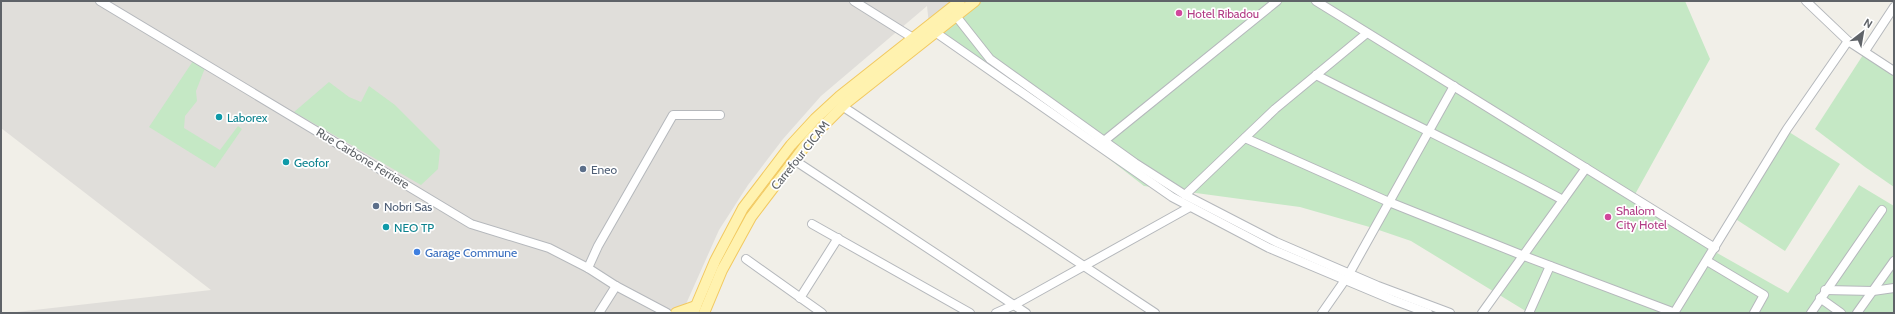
<svg xmlns="http://www.w3.org/2000/svg" width="1895" height="314" font-family="Cabin,sans-serif">
	<rect width="100%" height="100%" fill="#f1efe8"/>
	<!-- industrial -->
	<path fill="#e0deda" d="M1,1H971L930,34L927,6L821,96L783,139L748,185L719,230L682,313H8L211,290L1,128Z"/>
	<!-- green -->
	<g fill="#c5e8c5">
		<path d="M971,1H1685L1710,59L1633,198L1710,249L1788,293L1859,185L1894,206V313H1529L1411,241L1373,228L1300,207L1144,186L1037,103L937,38Z"/>
		<path d="M1863,55L1894,76V187L1865,167L1815,129Z"/>
		<path d="M193,61L205,68L196,91L197,101L185,116L184,128L220,150L238,126L242,129L215,168L149,127Z"/>
		<path d="M329,82L349,97L361,102L369,86L395,105L440,150L438,169L421,185L294,112Z"/>
		<path d="M1789,132L1840,164L1785,251L1734,218Z"/>
	</g>
	<g fill="none" stroke-linecap="round" stroke-linejoin="round">
		<!-- minor casing -->
		<g stroke="#b5b8bc" stroke-width="10">
			<g id="minor">
				<path d="M100,1L471,224L549,248L588,268L616,286L667,313"/>
				<path d="M854,1L913,38"/>
				<path d="M1316,1L1715,248"/>
				<path d="M1806,1L1848,41L1894,71"/>
				<path d="M956,16L990,59L1135,163L1185,195L1276,242L1378,286L1450,313"/>
				<path d="M935,32L1172,197L1269,248L1393,300L1428,313"/>
				<path d="M1865,51L1894,7"/>
				<path d="M1316,75C1398,117 1481,156 1563,200"/>
				<path d="M842,106L1155,313"/>
				<path d="M1245,138L1389,202L1524,256L1675,313"/>
				<path d="M1104,141L1277,1"/>
				<path d="M794,160L1026,313"/>
				<path d="M1185,195L1275,109L1367,33"/>
				<path d="M812,224L970,313"/>
				<path d="M746,259L822,313"/>
				<path d="M1707,261L1764,295L1754,313"/>
				<path d="M588,268L598,246L673,115H720"/>
				<path d="M1349,274L1454,86"/>
				<path d="M1825,290L1873,291L1894,288"/>
				<path d="M800,298L838,238"/>
				<path d="M1820,298L1841,313"/>
				<path d="M599,313L616,286"/>
				<path d="M996,313L1014,305L1190,207"/>
				<path d="M1322,313L1345,280"/>
				<path d="M1482,313L1586,168"/>
				<path d="M1529,313L1550,266"/>
				<path d="M1674,313L1787,129L1848,41"/>
				<path d="M1811,313L1882,210"/>
				<path d="M1857,313L1894,261"/>
			</g>
		</g>
		<!-- major casing -->
		<g stroke="#f2c960" stroke-width="12">
			<g id="major">
				<path d="M676,313L696,306"/>
				<path d="M693,313L715,261L743,208L791,145L815,119L840,96L960,1"/>
				<path d="M704,313L722,270L751,217L811,138L846,103L975,1"/>
			</g>
		</g>
		<!-- minor -->
		<use href="#minor" stroke="#fff" stroke-width="8"/>
		<!-- major -->
		<use href="#major" stroke="#fff2af" stroke-width="10"/>
	</g>
	<!-- markers -->
	<g fill="#d1479c" stroke="#fff" stroke-width="1.5">
		<circle cx="1179" cy="13" r="4"/>
		<circle cx="1608" cy="217" r="4"/>
	</g>
	<g fill="#0f9aa8" stroke="#fff" stroke-width="1.5">
		<circle cx="219" cy="117" r="4"/>
		<circle cx="286" cy="162" r="4"/>
		<circle cx="386" cy="227" r="4"/>
	</g>
	<g fill="#5c6f8a" stroke="#fff" stroke-width="1.5">
		<circle cx="583" cy="169" r="4"/>
		<circle cx="376" cy="206" r="4"/>
	</g>
	<circle fill="#3f7fe0" stroke="#fff" stroke-width="1.5" cx="417" cy="252" r="4"/>
	<g text-anchor="middle" dominant-baseline="central" stroke-width="3.5" stroke-linejoin="round" paint-order="stroke">
		<!-- hotel labels -->
		<g font-size="12" fill="#b23c85" stroke="#fff" text-anchor="start">
			<text x="1187" y="13">Hotel Ribadou</text>
			<text x="1616" y="210">Shalom<tspan x="1616" dy="14">City Hotel</tspan></text>
		</g>
		<!-- culture labels -->
		<g font-size="12" fill="#0d838f" stroke="#fff" text-anchor="start">
			<text x="227" y="117">Laborex</text>
			<text x="294" y="162">Geofor</text>
			<text x="394" y="227">NEO TP</text>
		</g>
		<!-- street labels -->
		<g font-size="12" fill="#5f6368" stroke="#fff">
			<text transform="translate(800 155) rotate(-51)">Carrefour CICAM</text>
			<text transform="translate(363 158) rotate(31)">Rue Carbone Ferriere</text>
		</g>
		<!-- service labels -->
		<g font-size="12" fill="#4e5e75" stroke="#fff" text-anchor="start">
			<text x="591" y="169">Eneo</text>
			<text x="384" y="206">Nobri Sas</text>
		</g>
		<!-- shop labels -->
		<g font-size="12" fill="#366cbe" stroke="#fff" text-anchor="start">
			<text x="425" y="252">Garage Commune</text>
		</g>
	</g>
	<!-- border -->
	<rect width="1895" height="314" fill="none" stroke="#5f6368" stroke-width="4"/>
	<!-- north arrow -->
	<g transform="translate(1863 32) rotate(31)" stroke="#ffffff" stroke-width="3" paint-order="stroke">
	<path d="M0-3L7 15L0 10L-7 15Z" fill="#5f6368"/>
	<text y="-6" font-size="11" font-weight="bold" text-anchor="middle" fill="#5f6368">N</text>
	</g>
</svg>
